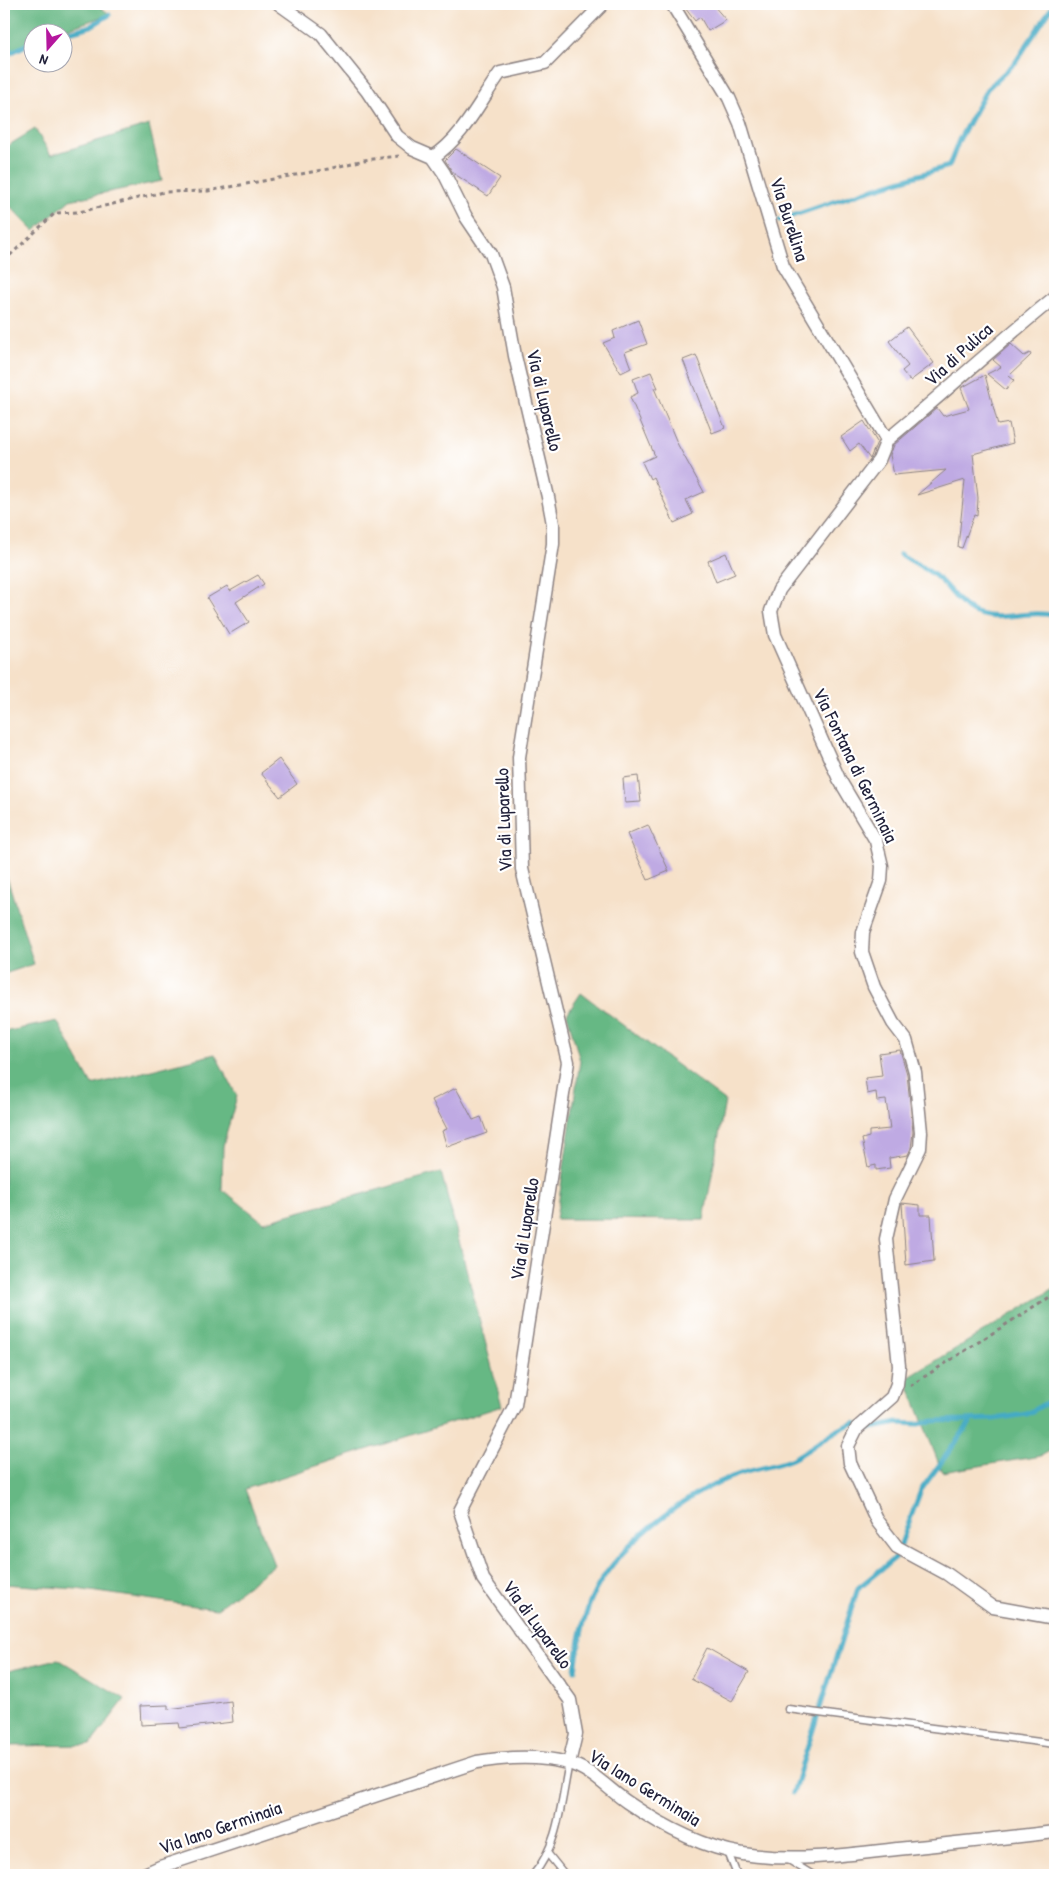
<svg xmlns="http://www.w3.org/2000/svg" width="1059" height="1879" font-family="'Patrick Hand',sans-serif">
	<rect width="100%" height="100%" fill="#fff"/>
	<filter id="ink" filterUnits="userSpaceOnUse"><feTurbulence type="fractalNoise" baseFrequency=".02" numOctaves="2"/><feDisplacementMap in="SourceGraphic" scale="10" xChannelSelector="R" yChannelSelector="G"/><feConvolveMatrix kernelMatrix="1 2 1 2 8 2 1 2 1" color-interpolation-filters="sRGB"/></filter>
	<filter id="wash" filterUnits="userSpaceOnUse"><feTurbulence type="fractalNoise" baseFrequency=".0096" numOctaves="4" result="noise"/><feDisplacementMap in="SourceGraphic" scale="20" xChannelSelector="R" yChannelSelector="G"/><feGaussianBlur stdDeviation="1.12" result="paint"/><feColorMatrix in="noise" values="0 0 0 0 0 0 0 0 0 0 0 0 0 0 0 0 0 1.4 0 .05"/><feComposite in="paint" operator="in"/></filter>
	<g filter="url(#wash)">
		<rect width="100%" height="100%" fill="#f6e1c9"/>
		<!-- forest -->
		<g fill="#66b884" stroke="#446d60">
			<path d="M4,4H95L110,14L58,32H32V42L4,57Z"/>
			<path d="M149,125L162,181L70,200L34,231L4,200V148L35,129L51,155Z"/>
			<path d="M4,868L34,964L4,974Z"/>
			<path d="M581,993L725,1101L704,1220L556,1219L580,1061L567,1014Z"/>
			<path d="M57,1021L92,1085L215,1054L237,1096L223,1146L222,1189L263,1222L441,1172L502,1406L245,1489L274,1565L216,1609L77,1589L4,1584V1032Z"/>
			<path d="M1055,1288V1448L1041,1456L942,1472L906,1379Z"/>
			<path d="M58,1659L125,1699L90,1745L4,1746V1672Z"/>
		</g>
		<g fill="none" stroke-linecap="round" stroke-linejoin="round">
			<!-- stream -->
			<g stroke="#44aac4" stroke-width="5">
				<path d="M62,34L91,26L109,15"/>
				<path d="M4,59L8,54L32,42"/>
				<path d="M780,220L863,192L949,166L959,140L987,89L1015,63L1054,4"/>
				<path d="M900,554C912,562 928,569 939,579C952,591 961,609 979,614C1004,622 1030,609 1055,616"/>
				<path d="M575,1670C578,1648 582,1622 591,1600C612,1549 686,1493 737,1475C755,1468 774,1467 792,1459C814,1448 830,1431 854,1423L867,1429L898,1423L918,1424L934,1421L995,1419L1027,1414L1055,1398"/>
				<path d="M793,1793L858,1588L896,1557L921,1490L972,1420"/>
			</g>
		</g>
		<g id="blocks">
			<!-- building -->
			<g fill="#bfaae3">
				<path d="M682,4H716L713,5L726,20L708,31L700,17L695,21Z"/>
				<path d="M456,149L500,178L488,196L453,173L445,160Z"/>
				<path d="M638,320L647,344L625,352L631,368L621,373L603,343L615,338L613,331Z"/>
				<path d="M907,327L934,363L910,381L902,371L908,366L889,341Z"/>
				<path d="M1011,344L1024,356L1030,353L1031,355L1009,376L1014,380L1006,390L987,374L1001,367L993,360Z"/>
				<path d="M696,355L725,428L712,433L683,360Z"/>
				<path d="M651,372L658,388H654L678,445L704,492L686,500L693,514L674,523L653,477L650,479L642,462L655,456L630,397L638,393L633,379Z"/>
				<path d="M985,375L998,425L1009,423L1013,443L973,454L978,498L977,516L974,515L962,548L958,547L965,480L917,495L946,470L894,475L890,455L894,445L937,408L943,416L969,409L961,388Z"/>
				<path d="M864,421L877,442L870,459L859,444L850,451L841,437Z"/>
				<path d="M726,553L735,574L716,582L708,561Z"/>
				<path d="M258,575L264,584L236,602L249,622L229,634L207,598L227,586L230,591Z"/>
				<path d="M279,759L297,784L280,797L261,773Z"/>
				<path d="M638,776L641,802L625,803L623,778Z"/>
				<path d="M648,825L669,871L648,880L627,834Z"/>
				<path d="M900,1050L907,1074L913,1132L911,1148L908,1155L889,1158L890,1168L876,1170V1165L868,1167L862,1139L869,1137V1131L890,1129L886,1100L877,1101L876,1092L867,1094L865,1078L882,1076L879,1053Z"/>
				<path d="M456,1088L473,1120L481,1117L487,1133L447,1147L442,1131L447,1129L432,1100Z"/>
				<path d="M902,1203L920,1205V1215H931L934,1261L906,1265Z"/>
				<path d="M707,1648L749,1672L732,1701L691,1679Z"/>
				<path d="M231,1701L233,1722L180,1728L179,1723L141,1725L140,1706L168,1705V1709Z"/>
			</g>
		</g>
	</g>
	<g filter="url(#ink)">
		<use href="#blocks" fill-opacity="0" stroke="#8c8282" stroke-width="1"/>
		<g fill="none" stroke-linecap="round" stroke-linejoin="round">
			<!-- service casing -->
			<g stroke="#8c8282" stroke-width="9">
				<g id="service">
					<path d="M788,1709L1055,1744"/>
					<path d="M728,1852L737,1875"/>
					<path d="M548,1854L565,1875"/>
					<path d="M787,1859L813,1875"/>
					<path d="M533,1875C559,1845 561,1801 569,1763"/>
				</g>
			</g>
			<!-- minor casing -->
			<g stroke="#8c8282" stroke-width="15">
				<g id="minor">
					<path d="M279,4L321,34L367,91L397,136L412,148L433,157L444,173L466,217L491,254L503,287L515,356L548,497L553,524V544L519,757L522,869L568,1062L515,1405L460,1511L483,1579L570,1700L576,1734L569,1763"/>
					<path d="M672,4L729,98L740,123L783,266L887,440"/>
					<path d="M433,157C462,139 480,101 500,73L545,63L603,4"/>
					<path d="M887,440L879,460L779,590L771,611L775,635L839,779L876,841L882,866L881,881L863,932L862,952L874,987L893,1023L906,1040L915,1072L921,1132L920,1148L895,1199L886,1239L899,1366L897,1384L892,1397L857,1428L848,1446L850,1463L877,1521L897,1547L947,1574L993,1607L1055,1618"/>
					<path d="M887,440C944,393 998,343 1055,297"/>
					<path d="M142,1875L160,1867L477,1762C507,1757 538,1755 567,1763C590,1768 608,1789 627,1802C662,1826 701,1847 743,1854C795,1862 846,1855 897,1849C950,1844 1003,1838 1055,1832"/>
				</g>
			</g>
			<!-- path -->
			<g stroke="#8c8282" stroke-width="3" stroke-dasharray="4 4" stroke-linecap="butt">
				<path d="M4,261L55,213L79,212L164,192L208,191L328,169L364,160L399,156"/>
				<path d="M910,1386L1055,1293"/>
			</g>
			<!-- service -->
			<use href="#service" stroke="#fff" stroke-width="6"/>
			<!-- minor -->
			<use href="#minor" stroke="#fff" stroke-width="12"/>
		</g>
	</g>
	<g text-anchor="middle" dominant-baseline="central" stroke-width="4.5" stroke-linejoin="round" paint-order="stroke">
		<!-- street labels -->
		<g font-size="19" fill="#22223b" stroke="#fff">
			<text transform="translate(790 219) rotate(72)">Via Burellina</text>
			<text transform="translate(958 354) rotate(-42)">Via di Pulica</text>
			<text transform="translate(545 400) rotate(77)">Via di Luparello</text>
			<text transform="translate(856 765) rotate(64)">Via Fontana di Germinaia</text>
			<text transform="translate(503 820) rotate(-92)">Via di Luparello</text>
			<text transform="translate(524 1229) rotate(-81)">Via di Luparello</text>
			<text transform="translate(538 1624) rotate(54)">Via di Luparello</text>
			<text transform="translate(645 1787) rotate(32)">Via Iano Germinaia</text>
			<text transform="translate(220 1827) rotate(-19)">Via Iano Germinaia</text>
		</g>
	</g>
	<!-- margin -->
	<rect width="1059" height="1879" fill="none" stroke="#fff" stroke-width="20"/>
	<!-- north arrow -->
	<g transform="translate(48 48) rotate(200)"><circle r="24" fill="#ffffff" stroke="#a7a7b1"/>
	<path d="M0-4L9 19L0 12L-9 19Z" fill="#b5179e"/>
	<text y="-8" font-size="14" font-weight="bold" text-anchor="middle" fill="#22223b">N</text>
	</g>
</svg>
